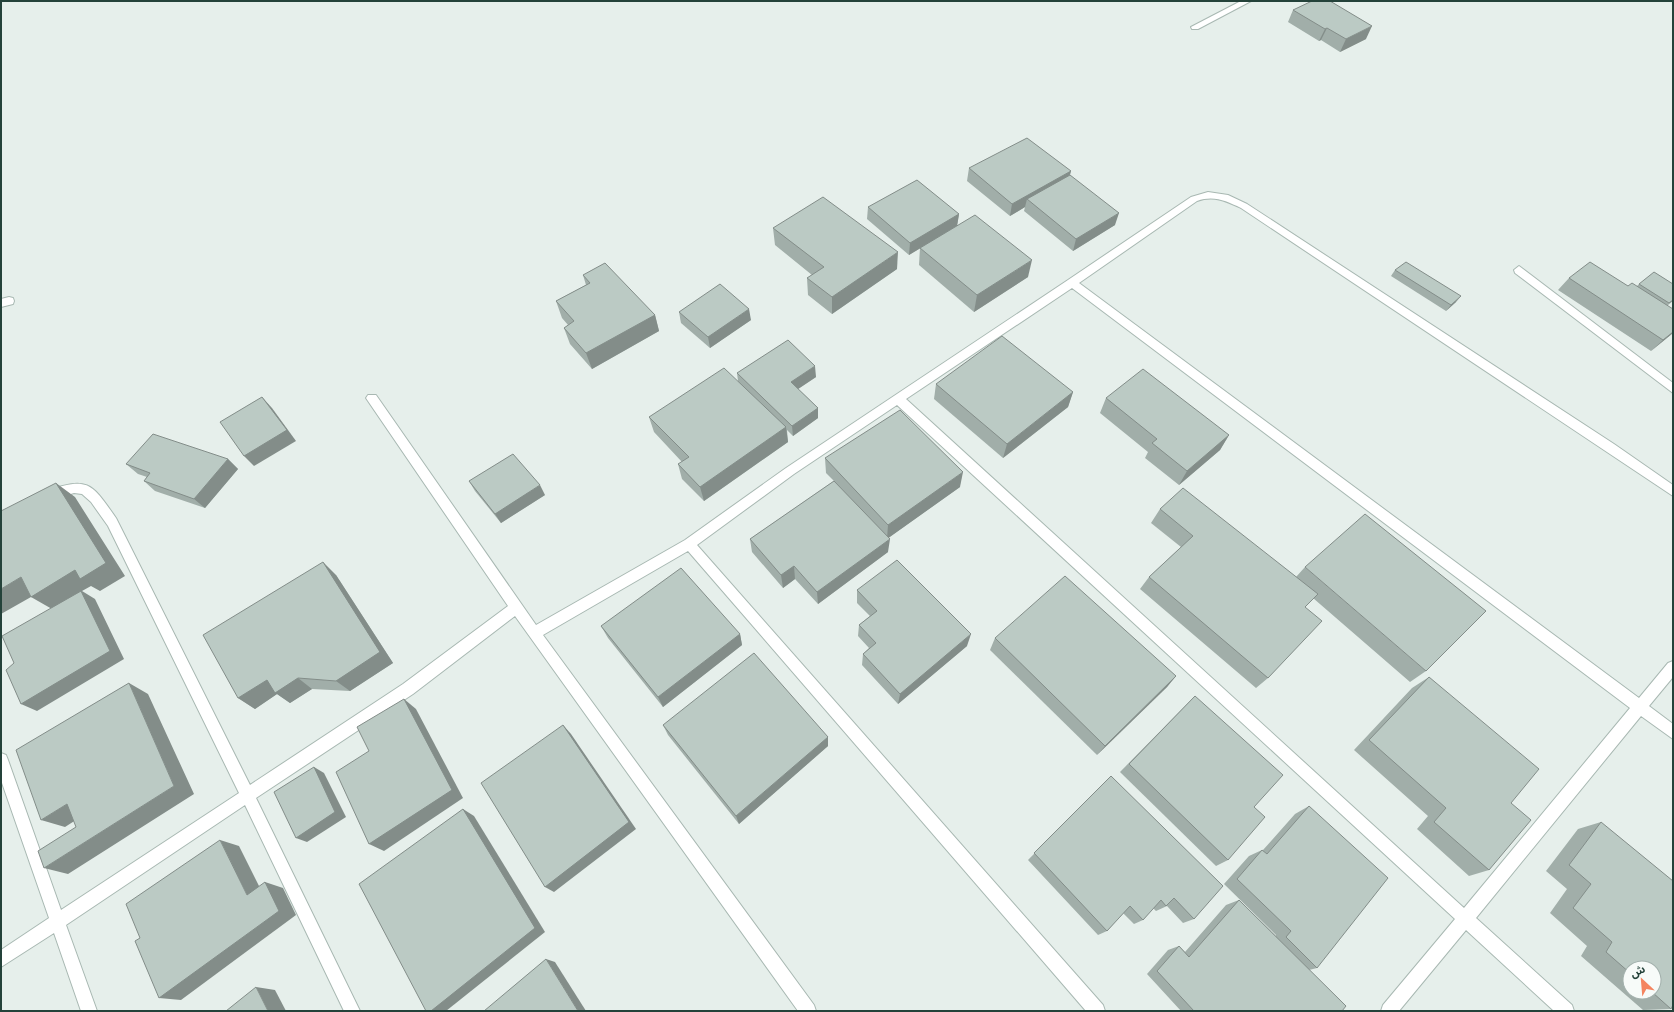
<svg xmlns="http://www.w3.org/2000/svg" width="1674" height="1012" font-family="Cabin,'Noto Sans Arabic',sans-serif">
	<rect width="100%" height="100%" fill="#e6efeb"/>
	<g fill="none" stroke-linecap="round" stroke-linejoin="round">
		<!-- minor casing -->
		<g stroke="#a8b8b2" stroke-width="2">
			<g id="minor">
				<path d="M1241,1H1251L1198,29H1192L1191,27Z"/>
				<path d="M1208,192L1228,195L1247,204L1614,444L1673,485V496L1241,208C1226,201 1214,195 1197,201L1079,283L1639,698L1668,663L1673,661V677L1649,706L1673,724V739L1641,716L1476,918L1572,1005L1574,1011H1554L1466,930L1399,1011H1381L1383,1005L1455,919L897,405L794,474L697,545L1103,1005L1105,1011H1086L688,551L543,635L814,1005L816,1011H798L515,616L413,694L256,798L360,1011H344L245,805L66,925L97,1011H81L54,933L1,967V950L49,918L1,780V753L6,755L8,760L61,910L239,793L108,526L91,502L82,494L74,493L51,500L47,499L45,495L47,491C89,476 92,484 116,518L250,785L403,684L508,606L368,401L366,398L368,395H376L536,625L685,540L786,468L1068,280L1191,197ZM1072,288L1630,708L1464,908L906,399Z"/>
				<path d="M1519,266L1673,383V393L1515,273L1514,270Z"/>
				<path d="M9,297L13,298L14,301L13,304L1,307V299Z"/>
			</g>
		</g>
		<!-- minor -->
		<use href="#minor" fill="#fff" fill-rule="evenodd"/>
	</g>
	<!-- wall -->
	<g fill="#a1aea9" fill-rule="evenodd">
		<path d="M1293,10L1366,39L1340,52L1321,40L1319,41L1288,22Z"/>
		<path d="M969,168L1071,171L1070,175L1115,225L1073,251L1024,211L1025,207L1010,216L967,181Z"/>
		<path d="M868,207L959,214L957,226L909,255L867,219Z"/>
		<path d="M773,228L897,269L832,314L808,295L807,278L812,275L775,245Z"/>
		<path d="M920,248L1028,277L974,312L919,265Z"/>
		<path d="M1395,270L1456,302L1446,311L1391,276Z"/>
		<path d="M583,275L655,315L659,331L592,369L570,344L564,328L568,325L562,318L556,301L586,285Z"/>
		<path d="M1569,278L1628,286H1637L1639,284H1673V301L1668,305L1673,333L1651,351L1558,290Z"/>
		<path d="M679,312L751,320L710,348L681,323Z"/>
		<path d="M737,373L816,377L798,389L818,408V418L793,436L787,430L788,442L704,501L682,479L678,464L682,462L654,432L649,417L738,381Z"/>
		<path d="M936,384L1073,392L1068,407L1003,458L934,399Z"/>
		<path d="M1106,398L1229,435L1220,450L1179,485L1145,458L1148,452L1100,413Z"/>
		<path d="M825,458L960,487L888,538V552L818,604L795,579L783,588L752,552L750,539L834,481L826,473Z"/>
		<path d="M228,459L238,469L205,508L155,491L144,481L147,477L138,474L126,464Z"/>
		<path d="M469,481L545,495L501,523L475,491Z"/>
		<path d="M1160,509L1296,577L1305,567L1426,671L1410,682L1313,598L1305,607L1268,678L1256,688L1140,589L1149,577L1181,547L1151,523Z"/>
		<path d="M336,575L393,663L350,691L312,689L290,703L277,694L255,709L238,698Z"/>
		<path d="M857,590L967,646L898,704L862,665L863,654L869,648L858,636L859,625L870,616L857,603Z"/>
		<path d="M601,626L740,634L742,645L663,707L608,638Z"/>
		<path d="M995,638L1176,676L1167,687L1097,755L990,650Z"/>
		<path d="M1429,677L1511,803L1489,870L1469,876L1417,829L1428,816L1354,750L1412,688Z"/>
		<path d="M1195,696L1254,807L1228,860L1216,866L1120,772Z"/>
		<path d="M663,725L828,737V746L739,824L668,735Z"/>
		<path d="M1111,776L1194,919L1183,923L1167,906L1156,911L1153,908L1143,920L1134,924L1123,913L1107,931L1098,935L1028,860Z"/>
		<path d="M1309,806L1317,968L1309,970L1342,1011H1181L1147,974L1168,950L1179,946L1185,952L1226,905L1239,900L1276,936V935L1224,884L1249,856L1262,850H1263L1295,814Z"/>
		<path d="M1601,822L1671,1009L1643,1010L1581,956L1587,946L1550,913L1567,889L1546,871L1578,829ZM1630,968L1654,992H1630Z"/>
	</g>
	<!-- shaded-wall -->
	<g fill="#838d89">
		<path d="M1372,26L1366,39L1340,52L1346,39Z"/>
		<path d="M1327,28L1321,40L1319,41L1325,29Z"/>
		<path d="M1071,171L1067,183L1027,199L1025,207L1010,216L1012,204Z"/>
		<path d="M1119,213L1115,225L1073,251L1076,239Z"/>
		<path d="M959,214L957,226L909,255L910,243Z"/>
		<path d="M898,252L897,269L832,314V297Z"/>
		<path d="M1032,260L1028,277L974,312L977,295Z"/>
		<path d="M1461,296L1456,302L1446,311L1451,305Z"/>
		<path d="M749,309L751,320L710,348L708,337Z"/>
		<path d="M655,315L659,331L592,369L586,353Z"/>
		<path d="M1673,332V333L1651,351L1663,340Z"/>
		<path d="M815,366L816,377L792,393L791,382Z"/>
		<path d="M1073,392L1068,407L1003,458L1007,444Z"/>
		<path d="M262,397L272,408L296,441L254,466L244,456Z"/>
		<path d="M818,408V418L793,436L792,426Z"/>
		<path d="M786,427L788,442L704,501L700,487Z"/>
		<path d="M1229,435L1220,450L1179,485L1187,471Z"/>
		<path d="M228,459L238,469L205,508L194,499Z"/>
		<path d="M963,472L960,487L887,539L888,525Z"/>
		<path d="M56,483L75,497L125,576L100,591L91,586L82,591L95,599L124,659L37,711L21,704L52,609L31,597L1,614V589L21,577L75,570Z"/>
		<path d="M540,485L545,495L501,523L495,514Z"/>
		<path d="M890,539L888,552L818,604L817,592Z"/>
		<path d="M323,562L336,575L393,663L350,691L336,681Z"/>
		<path d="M794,566L795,579L783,588L781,575Z"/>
		<path d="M740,634L742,645L663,707L658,697Z"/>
		<path d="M971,634L967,646L898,704L900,694Z"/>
		<path d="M1176,676L1167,687L1097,755L1105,746Z"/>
		<path d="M298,678L312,689L290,703L277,694L255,709L238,698L267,680Z"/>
		<path d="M129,683L148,694L194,794L68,874L44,868L174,786Z"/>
		<path d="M404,699L416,709L463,798L384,851L369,844Z"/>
		<path d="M563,725L571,734L636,829L554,892L545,887Z"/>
		<path d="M828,737V746L739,824L736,816Z"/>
		<path d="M314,767L324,773L346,817L307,842L296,838Z"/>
		<path d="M67,804L90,811L65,827L41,820Z"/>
		<path d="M463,809L474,816L545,932L446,1011H431Z"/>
		<path d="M220,840L239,846L266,900L247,895Z"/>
		<path d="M265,882L283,888L296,915L181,1000L159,998Z"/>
		<path d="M546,959L555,962L586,1011H578Z"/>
		<path d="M256,987L275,990L286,1011H268Z"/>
	</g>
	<!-- building -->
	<g fill="#bbcac4" stroke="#838d89">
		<path d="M1312,1H1330L1372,26L1346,39L1327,28L1325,29L1293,10Z"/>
		<path d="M1027,138L1071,171L1012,204L969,168Z"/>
		<path d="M1070,175L1119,213L1076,239L1027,199Z"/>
		<path d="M917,180L959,214L910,243L868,207Z"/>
		<path d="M823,197L898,252L832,297L807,278L824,267L773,228Z"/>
		<path d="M975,215L1032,260L977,295L920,248Z"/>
		<path d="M1406,262L1461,296L1451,305L1395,270Z"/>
		<path d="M1590,262L1628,286L1632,283L1673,309V332L1663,340L1569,278Z"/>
		<path d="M605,263L655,315L586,353L564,328L574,321L556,301L590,283L583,275Z"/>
		<path d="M1654,272L1673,284V300L1669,303L1639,284Z"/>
		<path d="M720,284L749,309L708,337L679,312Z"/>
		<path d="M1002,336L1073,392L1007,444L936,384Z"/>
		<path d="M788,340L815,366L791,382L818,408L792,426L737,373Z"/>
		<path d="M724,368L786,427L700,487L678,464L689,457L649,417Z"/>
		<path d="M1143,369L1229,435L1187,471L1152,443L1157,439L1106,398Z"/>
		<path d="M262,397L287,430L244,456L220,422Z"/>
		<path d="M900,410L963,472L888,525L825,458Z"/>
		<path d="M153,434L228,459L194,499L144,481L150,473L126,464Z"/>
		<path d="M513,454L540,485L495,514L469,481Z"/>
		<path d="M834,481L890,539L817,592L794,566L781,575L750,539Z"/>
		<path d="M56,483L106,563L80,579L75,570L31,597L21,577L1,589V511Z"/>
		<path d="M1183,488L1318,594L1305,607L1322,621L1268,678L1149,577L1193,536L1160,509Z"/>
		<path d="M1365,514L1486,611L1426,671L1305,567Z"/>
		<path d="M897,560L971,634L900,694L863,654L876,643L859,625L877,611L857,590Z"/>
		<path d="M323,562L380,652L336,681L298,678L275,693L267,680L238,698L203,635Z"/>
		<path d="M681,568L740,634L658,697L601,626Z"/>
		<path d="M1065,576L1176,676L1105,746L995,638Z"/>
		<path d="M81,591L110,651L21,704L6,670L14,663L2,636Z"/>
		<path d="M754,653L828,737L736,816L663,725Z"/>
		<path d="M1429,677L1539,769L1511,803L1531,820L1489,870L1434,822L1446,808L1369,740Z"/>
		<path d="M129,683L174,786L44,868L38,851L76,827L67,804L41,820L16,750Z"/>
		<path d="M1195,696L1283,775L1254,807L1265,817L1228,860L1129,764Z"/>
		<path d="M404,699L452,790L369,844L336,772L369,751L357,727Z"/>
		<path d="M563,725L629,822L545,887L481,783Z"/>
		<path d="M314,767L335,812L296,838L274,792Z"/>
		<path d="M1111,776L1223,886L1194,919L1174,898L1166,906L1161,900L1143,920L1130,906L1107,931L1034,853Z"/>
		<path d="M1309,806L1388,878L1317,968L1286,937L1291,931L1237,879L1262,850L1267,854Z"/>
		<path d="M463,809L535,928L431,1011H426L359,884Z"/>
		<path d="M1601,822L1673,881V1005L1671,1009L1652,992H1654V968H1630V973L1606,952L1612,942L1573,908L1591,884L1569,865Z"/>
		<path d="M220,840L247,895L265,882L279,911L159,998L135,941L140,938L126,904Z"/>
		<path d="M1239,900L1346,1006L1342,1011H1194L1157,971L1179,946L1189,957Z"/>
		<path d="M546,959L578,1011H484Z"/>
		<path d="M256,987L268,1011H226Z"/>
	</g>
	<!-- border -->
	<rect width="1674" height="1012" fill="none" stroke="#24423a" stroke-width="4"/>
	<!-- north arrow -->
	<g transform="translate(1642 980) rotate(334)"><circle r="19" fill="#f7fbf9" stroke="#a3b1ad"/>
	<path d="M0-3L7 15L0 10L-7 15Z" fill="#f4845f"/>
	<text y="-6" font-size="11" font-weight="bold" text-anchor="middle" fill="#24423a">ش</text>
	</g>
</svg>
